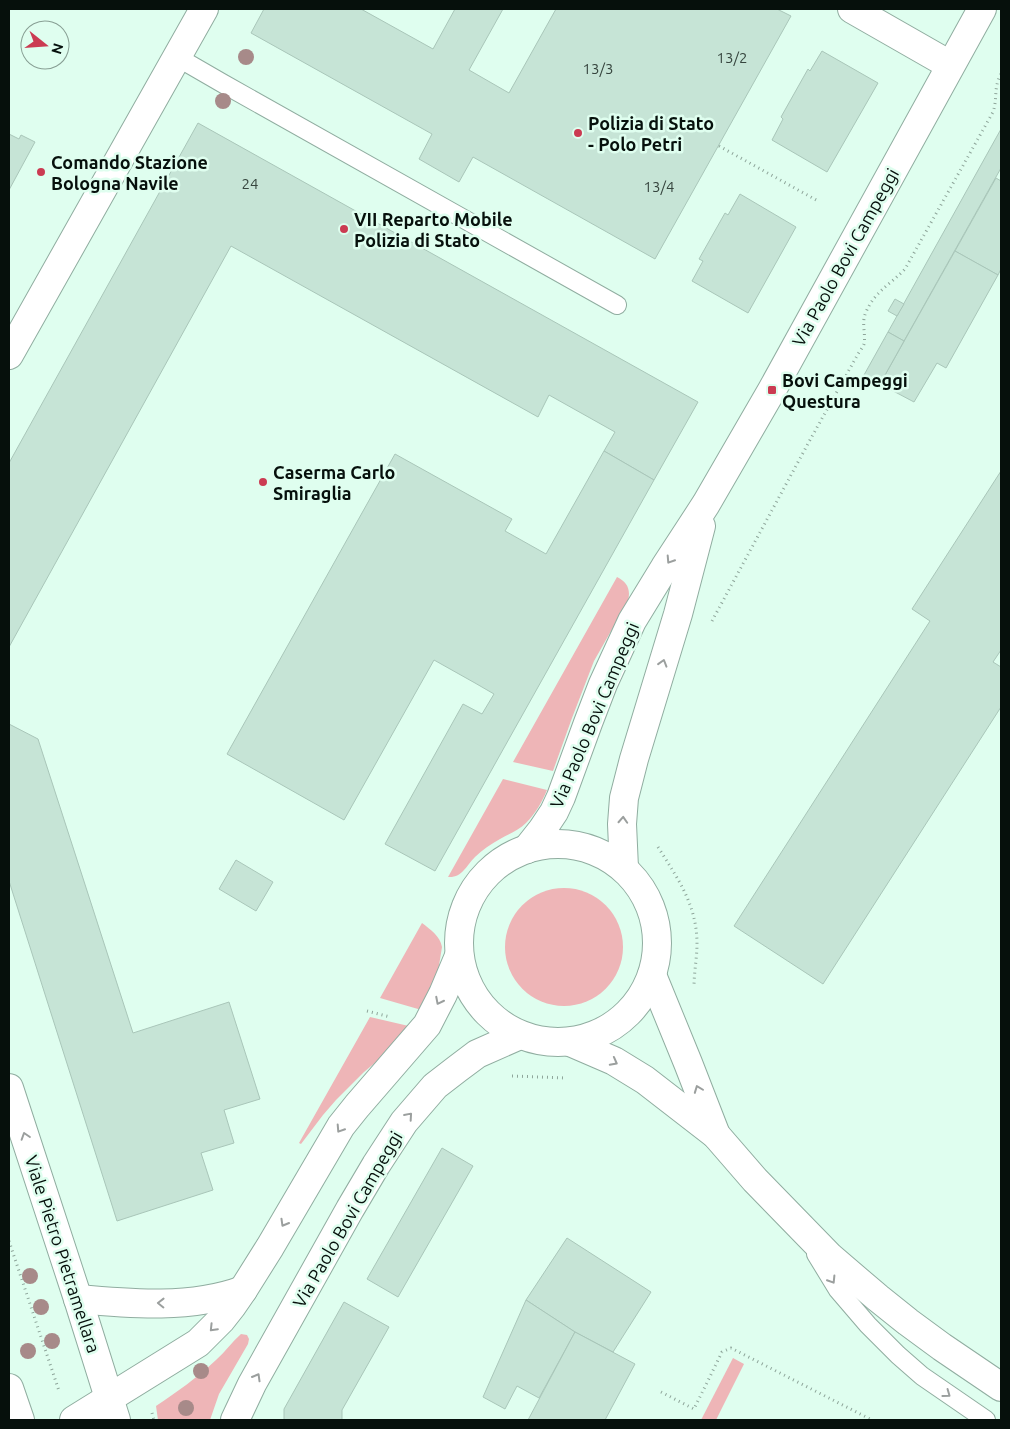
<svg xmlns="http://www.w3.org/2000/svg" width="1010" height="1429" font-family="Ubuntu,sans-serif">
	<rect width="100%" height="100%" fill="#dffeef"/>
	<!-- grass -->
	<g fill="#eeb5b7">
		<path d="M617,577C627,582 631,589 628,601L594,661L572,718L553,771L513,762Z"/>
		<path d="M503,779L547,790C542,802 536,813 526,823C519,830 509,834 500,839C491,844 482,850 475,857C466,866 462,878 448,877Z"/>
		<circle cx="564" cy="947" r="59"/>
		<path d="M422,923C431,930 440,936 442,947L436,984L425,1011L380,998Z"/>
		<path d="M370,1017L413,1027L389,1051L364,1072L336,1100L323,1115L301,1144L299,1143Z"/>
		<path d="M241,1334L247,1335L249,1339L248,1344L219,1394L210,1420H158L156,1406C177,1392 198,1377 216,1360C225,1352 232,1342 241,1334Z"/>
		<path d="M733,1358L744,1364L716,1420H701Z"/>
	</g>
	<!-- building -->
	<g fill="#c6e4d6" stroke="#a9c6b9">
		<path d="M264,9H361L433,49L455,9H503L469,70L509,93L556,9H777L791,16L655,259L473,157L459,182L419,159L432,134L251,33Z"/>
		<path d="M822,51L878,83L827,172L772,140L783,119L781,117L808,69L810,71Z"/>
		<path d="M198,123L698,402L654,480L604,451L615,432L549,395L538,417L231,246L9,647V463Z"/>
		<path d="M1001,129V168L904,341L888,332Z"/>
		<path d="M9,134L19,139L21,135L35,142L9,190Z"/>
		<path d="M996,178L1001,181V269L998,275L955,251Z"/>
		<path d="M740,194L796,227L748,313L692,281L703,261L699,259L725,213L728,215Z"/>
		<path d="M955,251L998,275L946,368L937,363L914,402L880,384Z"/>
		<path d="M895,299L904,304L897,316L888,311Z"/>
		<path d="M888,332L904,341L880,384L864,375Z"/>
		<path d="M604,451L654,480L435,871L385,844L463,704L482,714L494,694L475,683L434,660L344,820L227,754L395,454L512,519L505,531L546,554Z"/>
		<path d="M1001,471V650L993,662L1001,667V707L823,984L734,926L930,621L912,609Z"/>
		<path d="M9,724L38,739L133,1033L229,1002L260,1099L224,1110L234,1143L201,1153L213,1190L117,1221L9,881Z"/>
		<path d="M236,860L273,882L256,911L219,889Z"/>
		<path d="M442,1148L473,1166L398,1297L367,1279Z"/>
		<path d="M567,1238L651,1292L613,1352L575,1332L526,1300Z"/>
		<path d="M526,1300L575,1332L539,1398L517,1386L505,1409L483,1397Z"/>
		<path d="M344,1302L389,1327L342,1410V1420H284V1409Z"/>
		<path d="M575,1332L635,1364L605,1420H528Z"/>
	</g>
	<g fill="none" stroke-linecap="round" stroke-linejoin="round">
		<!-- lane casing -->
		<g stroke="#90ada0" stroke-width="20">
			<g id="lane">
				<path d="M177,57L222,83L617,305"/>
				<path d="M816,1254L838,1290L868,1325L898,1355L922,1376L986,1420"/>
			</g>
		</g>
		<!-- street casing -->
		<g stroke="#90ada0" stroke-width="30">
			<g id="street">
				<path d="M852,9L950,65"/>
				<path d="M9,355L204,9"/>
			</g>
		</g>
		<!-- secondary casing -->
		<g stroke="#90ada0" stroke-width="30">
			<g id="secondary">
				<circle cx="558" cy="943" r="99"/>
				<path d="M527,849L542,830L554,812L561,797L588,723L603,684L632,621L665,567L706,504L772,390L982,9"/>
				<path d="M624,868L622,824L624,798L634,759L678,614L701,526"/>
				<path d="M652,975L688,1063L716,1135"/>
				<path d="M570,1042L614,1061L645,1080L716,1135L755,1180L830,1257L878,1298L908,1322L942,1347L1001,1387"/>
				<path d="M78,1299C131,1304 192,1309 243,1290"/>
				<path d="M74,1420L198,1343L221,1320L232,1306L243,1290L270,1247L341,1126L357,1106L427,1025L443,994L459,956"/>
				<path d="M235,1420L252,1384L350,1209L376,1165L404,1122L435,1086L457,1069L477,1054L520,1035"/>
			</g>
		</g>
		<!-- primary casing -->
		<g stroke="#90ada0" stroke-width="30">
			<g id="primary">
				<path d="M9,1088L78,1299L116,1420"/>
				<path d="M9,1388L20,1420"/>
			</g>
		</g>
		<!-- path -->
		<g stroke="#8ea59a" stroke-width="3" stroke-dasharray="1 4" stroke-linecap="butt">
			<path d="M719,146L818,201"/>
			<path d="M712,621L810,440L858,354C860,351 863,347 864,344C866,333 861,323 866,312C875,291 890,285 905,269L993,112C998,97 993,89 1001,74"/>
			<path d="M658,847C678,879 697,905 697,944C697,958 694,972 694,987"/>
			<path d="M367,1011L390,1017"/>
			<path d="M512,1076L566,1078"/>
			<path d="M9,1241L59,1391"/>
			<path d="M661,1392L694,1409L722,1352L731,1348L872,1420"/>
			<path d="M152,1413L154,1420"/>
		</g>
		<!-- lane -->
		<use href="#lane" stroke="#fff" stroke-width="18"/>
		<!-- street -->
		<use href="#street" stroke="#fff" stroke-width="28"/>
		<!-- secondary -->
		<use href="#secondary" stroke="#fff" stroke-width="28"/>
		<!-- primary -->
		<use href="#primary" stroke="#fff" stroke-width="28"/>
	</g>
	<!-- trees -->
	<g fill="#a78a89">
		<circle cx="246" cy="57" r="8"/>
		<circle cx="223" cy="101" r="8"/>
		<circle cx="30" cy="1276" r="8"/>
		<circle cx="41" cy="1307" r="8"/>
		<circle cx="52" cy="1341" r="8"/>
		<circle cx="28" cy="1351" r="8"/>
		<circle cx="201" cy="1371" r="8"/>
		<circle cx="186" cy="1408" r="8"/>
	</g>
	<!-- one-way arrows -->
	<defs><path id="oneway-chevron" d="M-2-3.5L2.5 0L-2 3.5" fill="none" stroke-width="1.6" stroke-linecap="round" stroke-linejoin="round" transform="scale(1.25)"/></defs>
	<g stroke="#9b9f9e">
		<use href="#oneway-chevron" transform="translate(670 560) rotate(123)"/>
		<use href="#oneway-chevron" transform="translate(663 663) rotate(-73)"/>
		<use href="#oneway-chevron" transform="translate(623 820) rotate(-87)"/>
		<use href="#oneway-chevron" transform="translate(439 1001) rotate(117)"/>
		<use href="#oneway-chevron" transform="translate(614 1062) rotate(28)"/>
		<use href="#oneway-chevron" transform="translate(698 1089) rotate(-111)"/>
		<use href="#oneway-chevron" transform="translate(409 1116) rotate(-49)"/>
		<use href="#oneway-chevron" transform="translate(340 1129) rotate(123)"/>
		<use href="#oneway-chevron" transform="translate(25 1136) rotate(-108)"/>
		<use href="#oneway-chevron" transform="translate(284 1223) rotate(120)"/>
		<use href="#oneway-chevron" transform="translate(832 1280) rotate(58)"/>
		<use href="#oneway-chevron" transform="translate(161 1303) rotate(-179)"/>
		<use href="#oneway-chevron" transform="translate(213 1328) rotate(134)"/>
		<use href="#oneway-chevron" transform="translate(257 1377) rotate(-60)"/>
		<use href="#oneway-chevron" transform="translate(947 1394) rotate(36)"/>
	</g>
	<!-- markers -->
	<g fill="#cb3b52" stroke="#dffeef" stroke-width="2">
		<circle cx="578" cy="133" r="5"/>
		<circle cx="41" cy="172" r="5"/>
		<circle cx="344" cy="229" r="5"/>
		<rect x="767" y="385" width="10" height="10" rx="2.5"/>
		<circle cx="263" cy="482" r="5"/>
	</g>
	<g text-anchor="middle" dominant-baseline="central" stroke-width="5" stroke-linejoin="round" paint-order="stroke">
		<!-- number labels -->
		<g font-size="15" fill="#36453e">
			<text x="732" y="57">13/2</text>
			<text x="598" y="68">13/3</text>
			<text x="250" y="183">24</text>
			<text x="659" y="186">13/4</text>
		</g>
		<!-- poi labels -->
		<g font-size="18" font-weight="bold" fill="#06100c" stroke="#dffeef" text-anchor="start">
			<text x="588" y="123">Polizia di Stato<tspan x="588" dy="21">- Polo Petri</tspan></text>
			<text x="51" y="162">Comando Stazione<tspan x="51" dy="21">Bologna Navile</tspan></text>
			<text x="354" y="219">VII Reparto Mobile<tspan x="354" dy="21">Polizia di Stato</tspan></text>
			<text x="782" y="380">Bovi Campeggi<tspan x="782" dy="21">Questura</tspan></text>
			<text x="273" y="472">Caserma Carlo<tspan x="273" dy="21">Smiraglia</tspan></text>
		</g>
		<!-- street labels -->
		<g font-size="18" fill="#06100c" stroke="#dffeef">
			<text transform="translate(845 257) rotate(-61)">Via Paolo Bovi Campeggi</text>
			<text transform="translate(594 715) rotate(-67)">Via Paolo Bovi Campeggi</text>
			<text transform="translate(347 1219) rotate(-60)">Via Paolo Bovi Campeggi</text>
			<text transform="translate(63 1254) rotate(72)">Viale Pietro Pietramellara</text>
		</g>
	</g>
	<!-- border -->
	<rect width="1010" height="1429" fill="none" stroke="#06100c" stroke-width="20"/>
	<!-- north arrow -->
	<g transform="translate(45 45) rotate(107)"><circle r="24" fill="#dffeef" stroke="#889f94"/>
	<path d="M0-4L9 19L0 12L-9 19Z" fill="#cb3b52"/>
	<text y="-8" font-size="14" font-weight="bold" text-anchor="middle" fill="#06100c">N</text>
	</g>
</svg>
